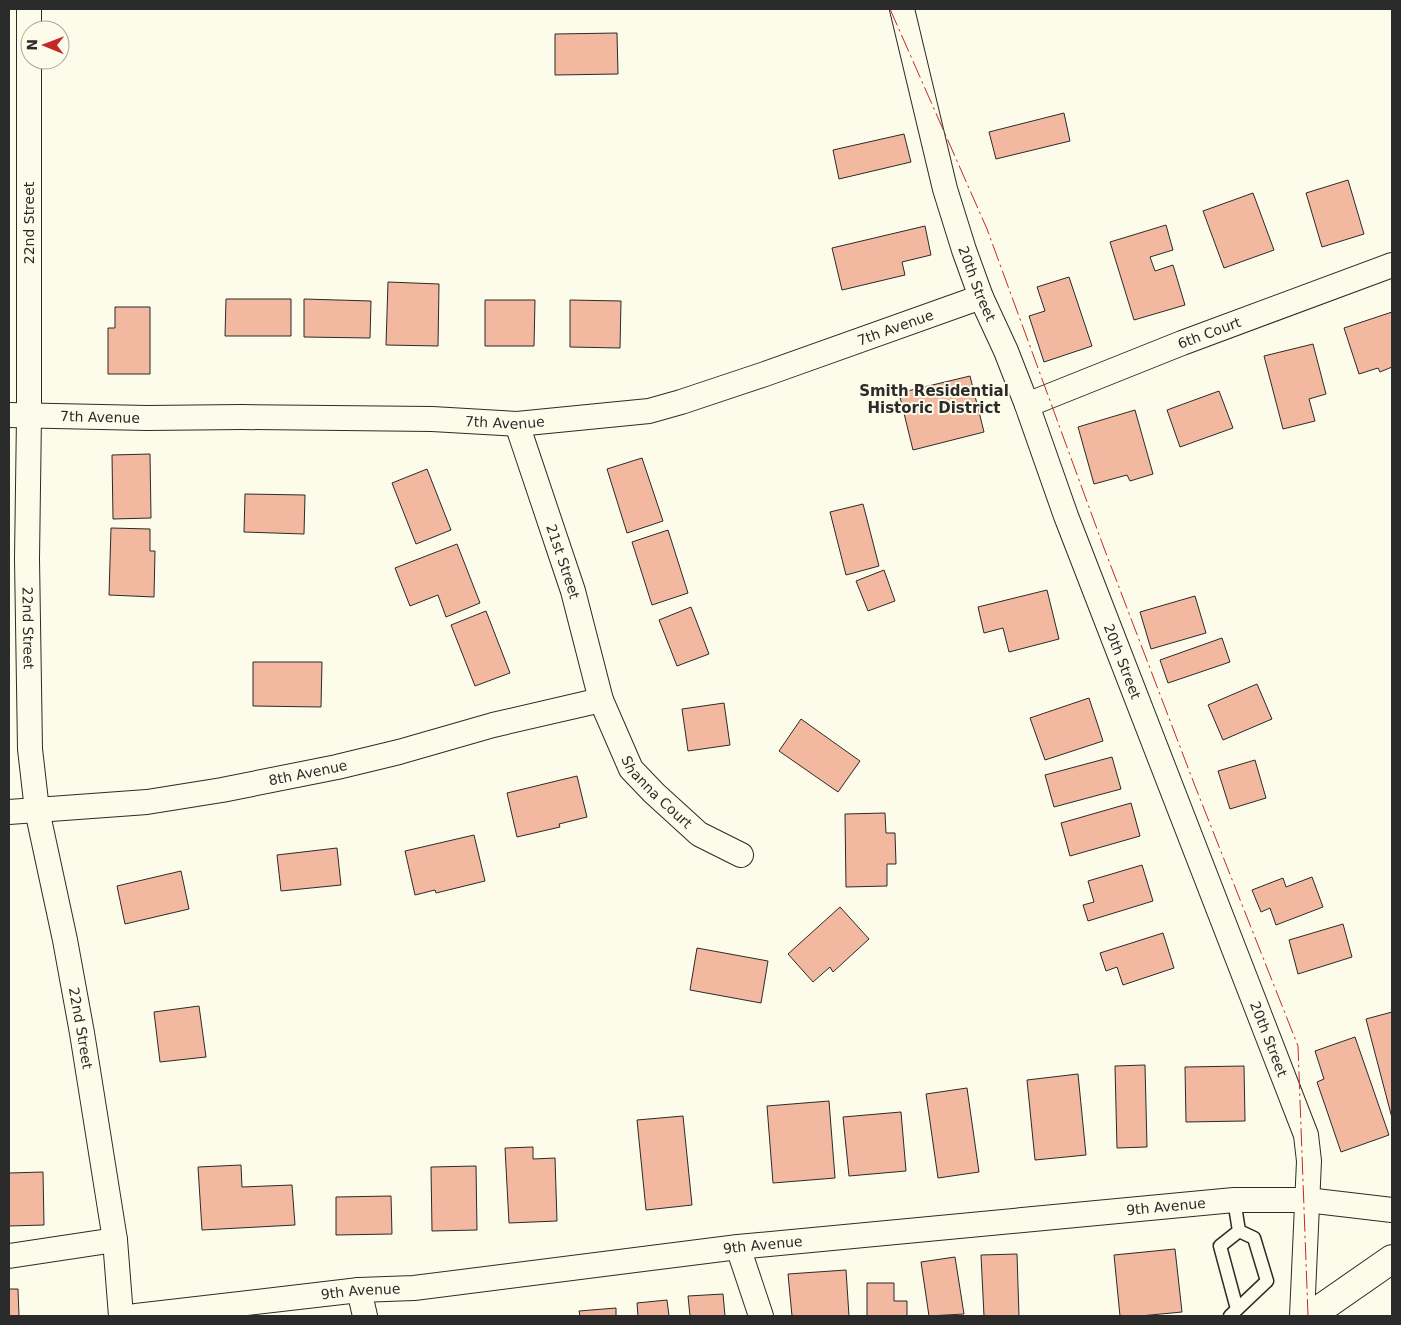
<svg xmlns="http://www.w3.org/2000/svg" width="1401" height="1325" font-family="'DejaVu Sans',sans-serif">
	<rect width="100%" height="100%" fill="#fdfbea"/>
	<!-- building -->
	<g fill="#f2b8a0" stroke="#2b2b2b">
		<path d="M617,33L618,74L555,75V34Z"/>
		<path d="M1064,113L1070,141L996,159L989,132Z"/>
		<path d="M904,134L911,162L839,179L833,150Z"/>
		<path d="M1348,180L1364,234L1322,247L1306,193Z"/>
		<path d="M1253,193L1274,250L1224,268L1203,211Z"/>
		<path d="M1166,225L1173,250L1150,257L1155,271L1173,265L1185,305L1134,320L1110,242Z"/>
		<path d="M925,226L931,255L902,262L905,275L842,290L832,248Z"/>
		<path d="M1069,277L1092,346L1044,362L1029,316L1045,311L1037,287Z"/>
		<path d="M388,282L439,284L438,346L386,345Z"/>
		<path d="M226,299H291V336H225Z"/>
		<path d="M304,299L371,301L370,338L304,337Z"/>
		<path d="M485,300H535L534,346H485Z"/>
		<path d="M570,300L621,301L620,348L570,347Z"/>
		<path d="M115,307H150V374H108V328H115Z"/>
		<path d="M1392,312V367L1380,372L1378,368L1359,374L1344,328Z"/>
		<path d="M1313,344L1326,394L1309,399L1315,421L1283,429L1264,356Z"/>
		<path d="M970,376L984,432L913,450L899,393Z"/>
		<path d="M1219,391L1233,428L1180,447L1167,410Z"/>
		<path d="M1135,410L1153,474L1130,481L1127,475L1094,484L1078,427Z"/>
		<path d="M150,454L151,518L113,519L112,455Z"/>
		<path d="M642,458L663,521L627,533L607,469Z"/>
		<path d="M427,469L451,530L416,544L392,483Z"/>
		<path d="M245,494L305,495L304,534L244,532Z"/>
		<path d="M863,504L879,566L846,575L830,512Z"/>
		<path d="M111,528L150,529V551H155L154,597L109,595Z"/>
		<path d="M668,530L688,593L652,605L632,542Z"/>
		<path d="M457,544L480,603L446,617L438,595L410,606L395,568Z"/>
		<path d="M884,570L895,601L868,611L856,581Z"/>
		<path d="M1047,590L1059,639L1009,652L1003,628L984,633L978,607Z"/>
		<path d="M1195,596L1206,633L1151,649L1140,612Z"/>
		<path d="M691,607L709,654L677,666L659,620Z"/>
		<path d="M486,611L510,673L475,686L451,625Z"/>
		<path d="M1222,638L1230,662L1168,683L1160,660Z"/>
		<path d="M253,662H322L321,707L253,706Z"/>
		<path d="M1257,684L1272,719L1223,740L1208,705Z"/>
		<path d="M1089,698L1103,741L1045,760L1030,718Z"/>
		<path d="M724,703L730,745L688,751L682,709Z"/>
		<path d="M801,719L860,761L838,792L779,751Z"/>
		<path d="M1112,757L1121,789L1054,807L1045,775Z"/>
		<path d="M1255,760L1266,798L1230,809L1218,771Z"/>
		<path d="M577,776L587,817L559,824L560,827L517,837L507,793Z"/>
		<path d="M1131,803L1140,836L1070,856L1061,823Z"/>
		<path d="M885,813L886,833H895L896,864H887V886L846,887L845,814Z"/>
		<path d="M474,835L485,881L436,893L435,890L415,895L405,851Z"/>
		<path d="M337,848L341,885L281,891L277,855Z"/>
		<path d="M1142,865L1153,901L1088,921L1083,905L1094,902L1088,881Z"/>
		<path d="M181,871L189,909L125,924L117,886Z"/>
		<path d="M1312,877L1323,907L1276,925L1270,908L1261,912L1252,890L1283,878L1286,887Z"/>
		<path d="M840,907L869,939L833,972L830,967L813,982L788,954Z"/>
		<path d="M1343,924L1352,957L1298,974L1289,940Z"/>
		<path d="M1163,933L1174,968L1123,985L1117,967L1106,971L1100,953Z"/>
		<path d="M697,948L768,961L761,1003L690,990Z"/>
		<path d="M199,1006L206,1057L160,1062L154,1012Z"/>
		<path d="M1392,1012V1118L1366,1019Z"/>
		<path d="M1355,1037L1389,1135L1341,1152L1317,1082L1324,1079L1315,1051Z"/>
		<path d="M1145,1065L1147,1147L1117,1148L1115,1066Z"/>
		<path d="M1244,1066L1245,1121L1186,1122L1185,1067Z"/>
		<path d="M1078,1074L1086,1155L1035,1160L1027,1080Z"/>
		<path d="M967,1088L979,1172L938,1178L926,1094Z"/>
		<path d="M829,1101L835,1178L773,1183L767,1106Z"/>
		<path d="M901,1112L906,1171L849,1176L843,1117Z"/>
		<path d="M683,1116L692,1205L646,1210L637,1120Z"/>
		<path d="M533,1147V1159L555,1158L557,1221L509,1223L505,1148Z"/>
		<path d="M241,1165L242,1187L292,1185L295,1225L202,1230L198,1167Z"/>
		<path d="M476,1166L477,1230L432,1231L431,1167Z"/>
		<path d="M43,1172L44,1225L9,1226V1173Z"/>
		<path d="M391,1196L392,1234L336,1235V1197Z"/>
		<path d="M1175,1249L1182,1312L1140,1316H1120L1114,1255Z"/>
		<path d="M1017,1254L1019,1316H984L981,1255Z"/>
		<path d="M955,1257L964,1314L929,1316L921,1262Z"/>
		<path d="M846,1270L849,1316H792L788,1274Z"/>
		<path d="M867,1283H894V1301H907V1316H867Z"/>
		<path d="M9,1289H18L19,1316H9Z"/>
		<path d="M723,1294L725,1316H690L688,1296Z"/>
		<path d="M667,1300L669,1316H638L637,1303Z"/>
		<path d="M616,1308V1316H580L579,1311Z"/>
	</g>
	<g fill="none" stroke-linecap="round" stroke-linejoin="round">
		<!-- lane casing -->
		<g stroke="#2b2b2b" stroke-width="15">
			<g id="lane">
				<path d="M1234,1200L1239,1231L1220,1246L1237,1309"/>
				<path d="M1230,1316L1267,1281L1254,1238L1239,1231"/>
			</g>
		</g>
		<!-- street casing -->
		<g stroke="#2b2b2b" stroke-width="26">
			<g id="street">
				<path id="s1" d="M29,9V416L27,559L30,749L37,810L65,940L82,1033L115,1240L121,1316"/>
				<path id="s2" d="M902,9L945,189L964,250L981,297L1006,351L1027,405L1066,516L1306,1135L1309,1161L1302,1316"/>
				<path id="s3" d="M1027,405L1182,343L1392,265"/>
				<path id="s4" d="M9,415L147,418L242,417L432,419L517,424L649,411L681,402L765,374L981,297"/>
				<path id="s5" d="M517,424L573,591L601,700L631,769L654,793L699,834L741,855"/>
				<path id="s6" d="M9,812L147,802L222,790L337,767L399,752L493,725L601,700"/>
				<path d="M738,1247L761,1316"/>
				<path d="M9,1256L115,1240"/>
				<path d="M359,1290L365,1316"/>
				<path id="s7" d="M136,1316L359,1290L414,1288L738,1247L1234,1200H1307L1392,1210"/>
			</g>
		</g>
		<!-- secondary casing -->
		<g stroke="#2b2b2b" stroke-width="30">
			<path id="secondary" d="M1310,1316L1392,1259"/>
		</g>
		<!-- lane -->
		<use href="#lane" stroke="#fdfbea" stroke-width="12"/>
		<!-- street -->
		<use href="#street" stroke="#fdfbea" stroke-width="24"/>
		<!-- secondary -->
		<use href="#secondary" stroke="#fdfbea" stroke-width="28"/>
		<!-- power -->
		<path stroke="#c62828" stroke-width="1" stroke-dasharray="18 4 2.5 4" stroke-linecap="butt" d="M890,9L987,229L1104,548L1195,786L1298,1046L1308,1316"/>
	</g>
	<g text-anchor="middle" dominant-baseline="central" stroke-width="4" stroke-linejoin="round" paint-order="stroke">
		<!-- street labels -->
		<g font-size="14" fill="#2b2b2b" stroke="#fdfbea">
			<text transform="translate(29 223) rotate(-90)">22nd Street</text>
			<text stroke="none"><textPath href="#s2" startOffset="285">20th Street</textPath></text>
			<text stroke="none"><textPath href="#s4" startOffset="901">7th Avenue</textPath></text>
			<text stroke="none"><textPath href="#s3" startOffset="196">6th Court</textPath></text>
			<text stroke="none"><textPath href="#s4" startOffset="91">7th Avenue</textPath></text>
			<text stroke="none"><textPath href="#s4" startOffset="496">7th Avenue</textPath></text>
			<text stroke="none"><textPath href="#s5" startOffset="145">21st Street</textPath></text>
			<text stroke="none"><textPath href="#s1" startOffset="619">22nd Street</textPath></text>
			<text stroke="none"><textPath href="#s2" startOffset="690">20th Street</textPath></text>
			<text stroke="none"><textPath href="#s6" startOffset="302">8th Avenue</textPath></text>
			<text stroke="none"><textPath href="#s5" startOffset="398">Shanna Court</textPath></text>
			<text stroke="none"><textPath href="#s1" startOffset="1024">22nd Street</textPath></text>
			<text stroke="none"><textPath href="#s2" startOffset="1095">20th Street</textPath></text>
			<text stroke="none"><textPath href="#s7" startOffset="1036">9th Avenue</textPath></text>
			<text stroke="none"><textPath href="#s7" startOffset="631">9th Avenue</textPath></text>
			<text stroke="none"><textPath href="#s7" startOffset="226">9th Avenue</textPath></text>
		</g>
		<!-- neighbourhood labels -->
		<g font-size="15" font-weight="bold" fill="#2b2b2b" stroke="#fdfbea">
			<text x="934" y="391">Smith Residential<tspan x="934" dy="17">Historic District</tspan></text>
		</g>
	</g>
	<!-- border -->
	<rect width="1401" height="1325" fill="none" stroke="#2b2b2b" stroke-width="20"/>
	<!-- north arrow -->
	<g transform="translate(45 45) rotate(271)"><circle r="24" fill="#fdfbea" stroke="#a9a89e"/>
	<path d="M0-4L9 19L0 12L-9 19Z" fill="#c62828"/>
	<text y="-8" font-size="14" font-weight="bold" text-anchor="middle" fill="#2b2b2b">N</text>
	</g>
</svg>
